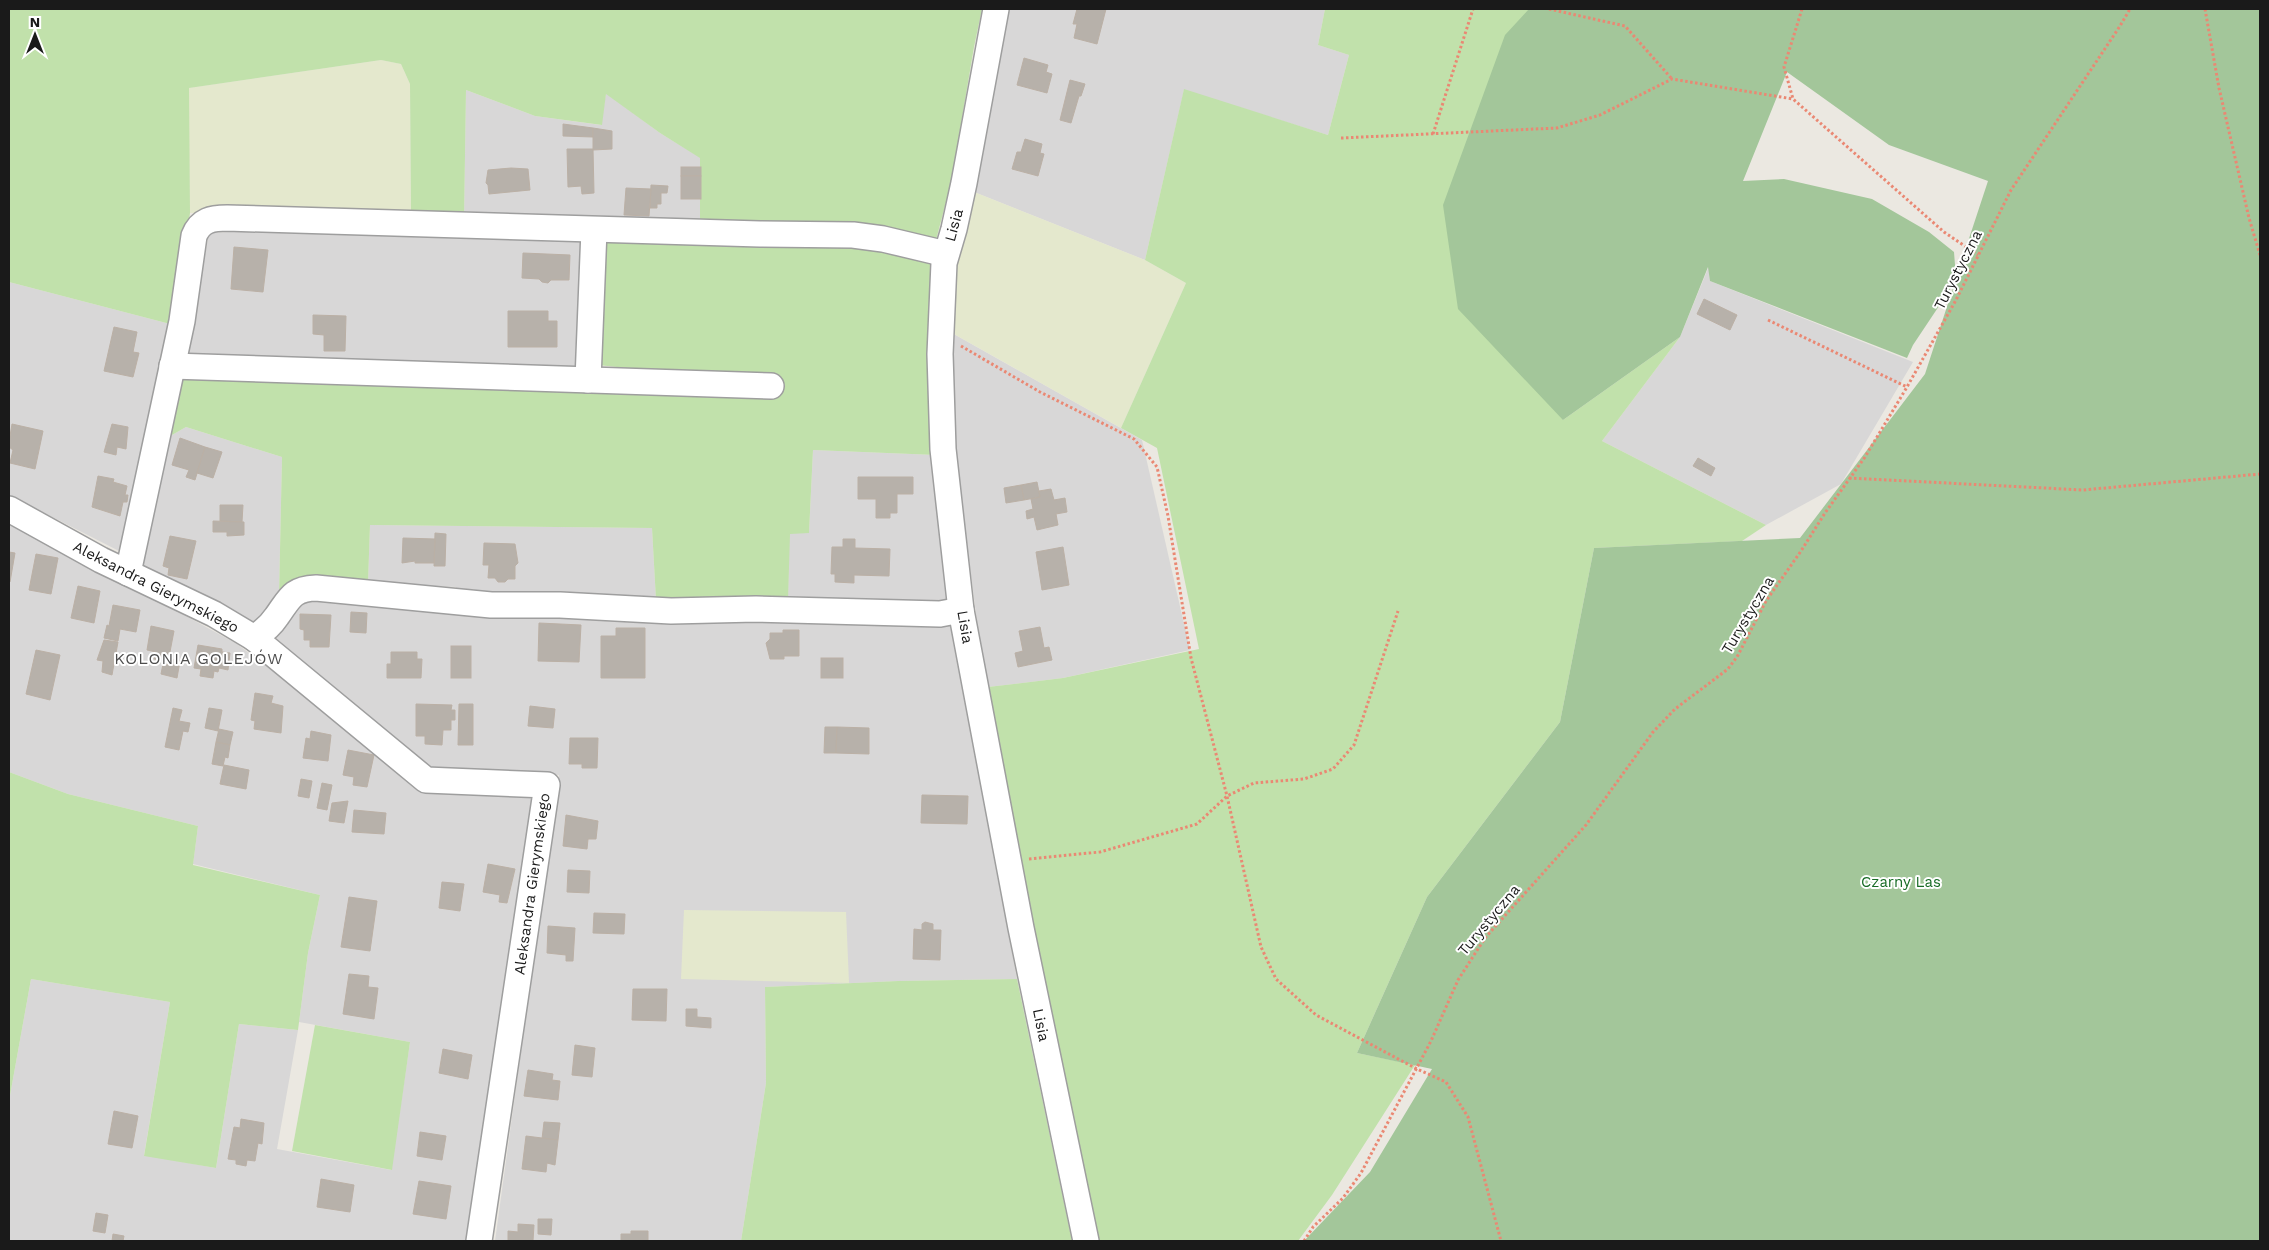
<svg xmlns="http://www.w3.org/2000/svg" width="2269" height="1250" font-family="'Work Sans',sans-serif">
	<rect width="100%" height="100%" fill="#ebe8e1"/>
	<!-- residential -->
	<g fill="#d8d7d7">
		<path d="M999,9H1325L1318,45L1349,55L1328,135L1184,90L1145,260L969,190Z"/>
		<path d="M466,90L535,116L601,125L606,93L660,133L701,158L700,225L464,221Z"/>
		<path d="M329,227L584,241L579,375L183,358L194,314L209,233Z"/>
		<path d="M1709,266L1710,281L1913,362L1841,484L1766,525L1602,441L1680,337Z"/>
		<path d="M9,282L174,325L123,553L9,495Z"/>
		<path d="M945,329L1142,440L1190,650L1063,678L988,687L980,645L952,427Z"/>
		<path d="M186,427L282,457L279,596L267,618L248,625L142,569V551L165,439Z"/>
		<path d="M813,450L936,455L954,596L947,606L788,601L789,533H809Z"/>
		<path d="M9,519L237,644L325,710L421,792L538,794L468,1241H9V1101L31,979L170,1002L144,1155L216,1168L239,1024L298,1030L277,1149L391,1170L410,1042L299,1022L308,953L320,895L193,864L198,826L68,794L9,772Z"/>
		<path d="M370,525L652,528L656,600L475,593L474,589H466L464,593L456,597V587L368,583Z"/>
		<path d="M304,596L949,619L1017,979L898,981L765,987L766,1083L741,1241H495L559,775L427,767L398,739L273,641Z"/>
	</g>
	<!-- farmland -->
	<g fill="#e4e8cd">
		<path d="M381,60L401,64L410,84L411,214L190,213L188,88Z"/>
		<path d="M969,190L1145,260L1186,283L1121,428L945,329Z"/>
		<path d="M684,910L846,912L849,983L681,979Z"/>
	</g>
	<!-- grass -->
	<g fill="#c1e1ab">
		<path d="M9,9H982L974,47L951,183L936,240L700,225V158L660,133L606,94L602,125L535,116L466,90L464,221L411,214L410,84L401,64L381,60L189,88L190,213L174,325L9,282Z"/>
		<path d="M1325,9H1529L1563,420L1680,337L1602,441L1766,525L1742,541L1594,548L1560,722L1427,897L1357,1053L1415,1065L1332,1195L1298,1241H1095L1061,1093L988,687L1063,678L1199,649L1157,448L1121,428L1186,283L1145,260L1184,89L1328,135L1349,55L1318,45Z"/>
		<path d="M602,238H789L933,257L936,455L813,450L809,533L790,534L788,601L656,600L652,528L370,525L368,583L279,596L282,457L186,427L165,439L177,374L781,392L780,377L703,376L598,365Z"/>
		<path d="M9,772L68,794L198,826L193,865L320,895L308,953L298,1030L239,1024L216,1168L144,1156L170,1002L31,979L9,1101Z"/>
		<path d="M1017,979L1072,1241H741L766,1083L765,987L898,981Z"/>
		<path d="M315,1025L410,1042L392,1170L292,1151Z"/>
	</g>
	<!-- forest -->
	<path fill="#a3c69a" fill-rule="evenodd" d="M1529,9H2260V1241H1304L1370,1172L1432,1069L1357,1053L1427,897L1560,722L1594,548L1800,538L1925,374L1955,282L1913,345L1907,358L1710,281L1708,267L1680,337L1563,420L1458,309L1443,205L1505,35ZM1787,72L1889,145L1988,181L1956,278L1954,252L1929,232L1872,199L1784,179L1743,181Z"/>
	<!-- building -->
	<g fill="#b7b1aa" stroke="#bbb0a5">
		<path d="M1077,9H1106L1097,44L1074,38L1077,24H1073Z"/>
		<path d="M1024,58L1048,65L1046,72L1052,74L1047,93L1017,85Z"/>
		<path d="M1070,80L1085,84L1081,96H1079L1071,123L1060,120Z"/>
		<path d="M563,124L593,128V137L563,136Z"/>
		<path d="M593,128L612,131V149L593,150Z"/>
		<path d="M1025,139L1042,144L1040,153L1044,154L1038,176L1012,169L1017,152H1021Z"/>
		<path d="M567,149H593L594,193L582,194L581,186L568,187Z"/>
		<rect x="681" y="167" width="20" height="9"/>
		<path d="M511,168L528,169L530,190L489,194L488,185L486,183L488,170Z"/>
		<rect x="681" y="176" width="20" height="23"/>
		<path d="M651,185L668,186L667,193H661V204H657V208H650Z"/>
		<path d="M626,188L651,189L649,216L624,215Z"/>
		<path d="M234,247L268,250L263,292L231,289Z"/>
		<path d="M523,253L570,255L569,280H551L548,283L542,282L539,279L522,278Z"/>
		<path d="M1704,299L1737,315L1730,330L1697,314Z"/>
		<path d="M508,311H548V321H557V347H508Z"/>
		<path d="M313,315L346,316L345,351H324V335L313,334Z"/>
		<path d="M114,327L137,332L133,352L139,353L133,377L104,371Z"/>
		<path d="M12,424L43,431L35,469L10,463L13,450L9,447V442Z"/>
		<path d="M112,424L128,427L126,449L117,447L116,455L104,452Z"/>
		<path d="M180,438L205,447L195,480L186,477L189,470L172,465Z"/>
		<path d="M205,447L222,452L213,478L197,473Z"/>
		<path d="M1698,458L1715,468L1711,476L1693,466Z"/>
		<path d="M98,476L114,479L113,482L127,486L125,495H128L127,502H123L120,516L92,507Z"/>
		<path d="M858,477H913V494H897V513H890V518H876V499H858Z"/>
		<path d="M1037,482L1040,497L1024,500L1021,485Z"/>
		<path d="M1021,485L1024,500L1006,503L1004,488Z"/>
		<path d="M1051,489L1054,500L1065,498L1067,512L1056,514L1058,525L1037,530L1034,517L1027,519L1026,511L1033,509L1031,499L1040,497L1039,491Z"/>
		<path d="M220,505H243L242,522L220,521Z"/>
		<path d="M213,521L244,522V535L227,536V532H213Z"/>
		<path d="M435,533L446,534L445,566H434Z"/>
		<path d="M170,536L196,541L187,579L168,575L169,568L163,566Z"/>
		<path d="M403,538L435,539L434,563H415V561L402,563Z"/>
		<path d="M843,539H855V548L890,549L889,576L854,575V583L835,582V574H831L832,547H843Z"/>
		<path d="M484,543L515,544L518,563L515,566V579H508L505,582H498L495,578H488L489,565H483Z"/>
		<path d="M1063,547L1069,585L1042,590L1036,552Z"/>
		<path d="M9,552L15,553L10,582H9Z"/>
		<path d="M36,554L58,558L51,594L29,590Z"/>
		<path d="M78,586L100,591L94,623L71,618Z"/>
		<path d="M113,605L140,610L136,632L120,629L118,641L104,638L107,625L109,626Z"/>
		<path d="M351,612L367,613L366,633L350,632Z"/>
		<path d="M300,614L331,615L329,647H310V640H304V630L300,629Z"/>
		<path d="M539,623L581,625L579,662L538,661Z"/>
		<path d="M151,626L174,631L168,662L154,659L156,652L147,650Z"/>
		<path d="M1040,627L1044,648L1049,647L1052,660L1018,667L1015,653L1023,651L1019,631Z"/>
		<path d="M616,628H645V678H601V636H616Z"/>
		<path d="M783,630H799V656H784V659H770L766,643L770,639V633H783Z"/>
		<path d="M104,640L118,642L112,675L102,672L103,661L97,660Z"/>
		<path d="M198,645L222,649V652L230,653L228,670L219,668L218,672L214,671L213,678L200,676L201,669L194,668Z"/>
		<rect x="451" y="646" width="20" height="32"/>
		<path d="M36,650L60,655L50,700L26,694Z"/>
		<path d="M391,652H417V659H422L421,678H387V664H391Z"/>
		<rect x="821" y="658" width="22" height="20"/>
		<path d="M169,659L180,661L177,678L161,674L163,664L168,665Z"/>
		<path d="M255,693L273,696L271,703L283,706L281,733L254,729L255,721L251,720Z"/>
		<path d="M416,704L452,705L451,710H455V720H451V730H443L442,745L425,744V736H416Z"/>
		<path d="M459,704H473V745H458Z"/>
		<path d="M530,706L555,709L553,728L528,726Z"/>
		<path d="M173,708L182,710L179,721L190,723L188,732L183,731L179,750L165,747Z"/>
		<path d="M209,708L222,710L218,731L205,728Z"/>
		<path d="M825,727H837L836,753H824Z"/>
		<path d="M837,727L869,728V754L836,753Z"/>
		<path d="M219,729L233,732L230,745L216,742Z"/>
		<path d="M311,731L331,735L328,761L303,758L306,738L310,739Z"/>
		<path d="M570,738H598L597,768H582V764H569Z"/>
		<path d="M216,742L230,745L228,758L225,757L223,766L212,764Z"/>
		<path d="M348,750L374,755L367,787L353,785L354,777L343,775Z"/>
		<path d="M224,765L249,770L246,789L220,784Z"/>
		<path d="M301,779L312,781L309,798L298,796Z"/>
		<path d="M322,783L332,785L327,810L317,808Z"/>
		<path d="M922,795L968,796L967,824L921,823Z"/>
		<path d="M348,801L344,823L329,821L332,803Z"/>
		<path d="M354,810L386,813L384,834L352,832Z"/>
		<path d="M566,815L598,821L596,839H588L587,849L563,846Z"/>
		<path d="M488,864L515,869L507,903L499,902L500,895L483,892Z"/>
		<path d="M568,870L590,871L589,893L567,892Z"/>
		<path d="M442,882L464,884L460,911L439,908Z"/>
		<path d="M349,897L377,901L370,951L341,947Z"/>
		<path d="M594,913L625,914L624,934L593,933Z"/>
		<path d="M925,922L933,924V930H941L940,960L913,959L914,929L922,930V924Z"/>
		<path d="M548,926L575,928L573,961H566V955L547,953Z"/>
		<path d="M349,974L369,976L368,987L378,988L374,1019L343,1014Z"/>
		<path d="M633,989H667L666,1021L632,1020Z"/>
		<path d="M686,1009H697V1017L711,1018V1028L686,1026Z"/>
		<path d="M575,1045L595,1048L592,1077L572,1075Z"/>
		<path d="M443,1049L472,1055L468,1079L439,1073Z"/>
		<path d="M528,1070L553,1074L552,1080L560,1081L558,1100L524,1096Z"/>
		<path d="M114,1111L138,1116L132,1148L108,1144Z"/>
		<path d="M241,1119L264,1123L262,1144L258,1143L255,1161L247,1160L246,1166L236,1164V1160L228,1159L234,1127L240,1128Z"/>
		<path d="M544,1122L560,1123L558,1140L542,1139Z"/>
		<path d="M420,1132L446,1136L442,1160L417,1156Z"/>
		<path d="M526,1136L558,1140L555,1165L547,1163L546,1172L522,1169Z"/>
		<path d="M321,1179L354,1185L350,1212L317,1207Z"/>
		<path d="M419,1181L451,1186L446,1219L413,1214Z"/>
		<path d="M96,1213L108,1215L105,1233L93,1231Z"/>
		<path d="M538,1219H552L551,1235L538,1234Z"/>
		<path d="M518,1224L534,1225L533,1241H508V1231L518,1232Z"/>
		<path d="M631,1231H648V1241H621V1234H631Z"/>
		<path d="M113,1234L124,1236L123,1241H112Z"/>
	</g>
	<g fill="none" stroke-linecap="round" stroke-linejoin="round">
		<!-- minor casing -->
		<g stroke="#9e9e9e" stroke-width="28">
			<g id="minor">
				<path d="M996,9L964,183L954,229L944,263L940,354L943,449L961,610L1021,928L1086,1241"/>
				<path d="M172,366L771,386"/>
				<path d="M588,380L594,230"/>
				<path d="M9,509L101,560L214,614L254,638L426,780L547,785L479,1241"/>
				<path d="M128,573L182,321L194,236C200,220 212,218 227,218L760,234L853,235L883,239L946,254"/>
				<path d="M254,638C263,632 271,625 277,616C290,598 292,589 316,588L491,605H560L671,611L756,609L940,614L961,610"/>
			</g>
		</g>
		<!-- path -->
		<g stroke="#ea8873" stroke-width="3" stroke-dasharray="2.5 2.5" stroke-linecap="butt">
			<path d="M1549,9L1625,26L1672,79"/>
			<path d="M1802,9L1784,67L1793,99L1944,232L1978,255"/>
			<path d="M2205,9L2219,88L2249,218L2260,255"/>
			<path d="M1433,134L1473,9"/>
			<path d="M1341,138L1557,128L1600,115L1672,79L1793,99"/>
			<path d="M1768,320L1907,387"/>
			<path d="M961,346L1040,392L1134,439L1157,467L1168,516L1191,658L1227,796L1261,947L1276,979L1316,1015L1417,1069L1446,1082L1468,1117L1501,1241"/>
			<path d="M1849,478L2083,490L2260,474"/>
			<path d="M1029,859L1100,852L1197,824L1227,796L1254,783L1304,779L1333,769L1354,745L1398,611"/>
			<path d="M1304,1241L1313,1227L1343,1198L1361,1173L1431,1041L1458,980L1485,938L1586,825L1653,732L1675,709L1728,669L1737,657L1766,601L1801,551L1825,513L1865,457L1907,387L1956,300L2011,190L2120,26L2130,9"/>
		</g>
		<!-- minor -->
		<use href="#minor" stroke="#fff" stroke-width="25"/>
	</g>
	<g text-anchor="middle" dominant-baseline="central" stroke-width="4" stroke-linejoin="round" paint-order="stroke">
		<!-- street labels -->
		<g font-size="15" fill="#1a1a1a" stroke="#fff">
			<text transform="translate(954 225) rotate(-75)">Lisia</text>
			<text transform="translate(1958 270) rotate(-63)">Turystyczna</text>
			<text transform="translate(156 587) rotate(27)">Aleksandra Gierymskiego</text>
			<text transform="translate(1748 615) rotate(-59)">Turystyczna</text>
			<text transform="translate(965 627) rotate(80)">Lisia</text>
			<text transform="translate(532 884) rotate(-82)">Aleksandra Gierymskiego</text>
			<text transform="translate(1489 920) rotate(-50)">Turystyczna</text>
			<text transform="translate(1041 1025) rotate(78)">Lisia</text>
		</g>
		<!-- park labels -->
		<g font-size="15" fill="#166b24" stroke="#fff">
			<text x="1901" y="882">Czarny Las</text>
		</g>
		<!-- neighbourhood labels -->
		<g font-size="16" letter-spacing="1" fill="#4d4d4d" stroke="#fff">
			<text x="199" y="658">KOLONIA GOLEJÓW</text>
		</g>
	</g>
	<!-- border -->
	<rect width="2269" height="1250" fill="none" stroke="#1a1a1a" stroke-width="20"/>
	<!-- north arrow -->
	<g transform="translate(35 35)" stroke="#ffffff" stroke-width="4" paint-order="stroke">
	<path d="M0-4L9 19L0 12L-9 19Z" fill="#1a1a1a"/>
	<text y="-8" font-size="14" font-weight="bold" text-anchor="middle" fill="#1a1a1a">N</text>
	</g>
</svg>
